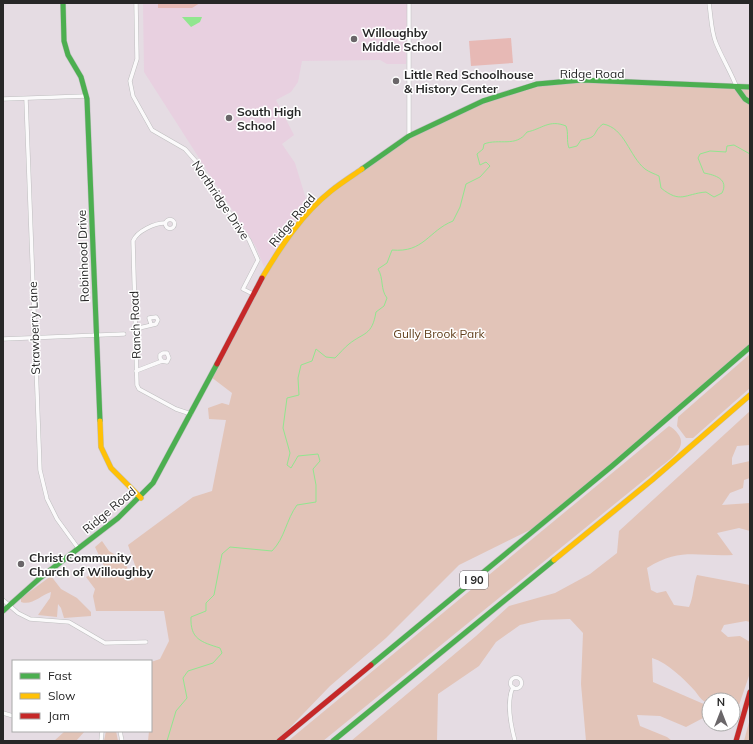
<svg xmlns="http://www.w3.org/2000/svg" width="753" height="744" font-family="Mulish,sans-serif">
	<rect width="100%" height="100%" fill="#e5dce3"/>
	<!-- education -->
	<path fill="#e8d0e0" d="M143,3H407L406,64H387L380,60L302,61L298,82L291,92L276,100L294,135L282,144L295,163L306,199L313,204L293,227L264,267L256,247L144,72Z"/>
	<!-- green -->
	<g fill="#e2c4b8">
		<path d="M582,80L750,87V347L542,524L459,565L386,638L330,686L277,741H148L149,731H151V662L160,659L169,641L164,611H96L93,596L95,589L86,577L105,568L95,547L102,541L109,551L124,560L133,581L137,571L128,545L193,497L212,491L226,420L209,419L208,408L222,403L229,405L232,393L211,377L281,246L331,191L409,136L483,101L537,84Z"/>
		<path d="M750,354V388L693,438H686L677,426L678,417Z"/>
		<path d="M750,411V445L737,446L732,458V465L750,461V478L744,480L743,488L730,493L722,505L750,503V531L739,528L717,533L733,555C697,557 681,547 647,568L651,590L657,593L666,591L674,605L689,607C694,596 693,585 697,575L750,585V622L746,621L724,625L721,631L728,637L740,636L750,642V673L739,705L733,700L724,697L718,700H709V703C701,701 700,697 695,691C684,679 668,663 652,658L653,682L706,705L705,717L686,727L660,716L637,715L640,726L667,737L672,741H586L581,684L583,633L570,619L541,620L520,625L496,642L479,666L438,694L437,741H351L476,636L509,606L555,593L590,574L617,553L619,531Z"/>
		<path d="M669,426C673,428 675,430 678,434C690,449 664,463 654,472L323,741H288Z"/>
		<path d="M51,576L61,589L77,598L91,612V616L64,618L61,608L58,604L57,617L38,615L50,598L51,592C41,595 32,606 21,602V598Z"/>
		<path d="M750,720V741H744L749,722Z"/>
		<path d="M65,731H85L76,741H54Z"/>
		<path d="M106,731H116L118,741H104Z"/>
	</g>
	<!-- pitch -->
	<g fill="#e7b9b5">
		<path d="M158,3H200L192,8H158Z"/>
		<path d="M511,38L513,63L471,66L469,41Z"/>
	</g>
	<!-- water -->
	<path fill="#91e68f" d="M182,17H202L200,22L191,27Z"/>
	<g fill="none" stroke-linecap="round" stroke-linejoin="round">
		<!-- stream -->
		<path stroke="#91e68f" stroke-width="1" d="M167,741L176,711L187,698L183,678L188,671L213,663L222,653L220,648C201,642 190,639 191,617L206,611V603L214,595L222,554L230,547L272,551C285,538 286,520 297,505L316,502V485L313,469L320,461L318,454L298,456L291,468L287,465L290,453L283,428L287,398L299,395L298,378L301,365L312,361L316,349L326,357L335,358C340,353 344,348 349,344C364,332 372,336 376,312L384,306L387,298C380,289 384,279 378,269L387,263L392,250C424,253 428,231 453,221L460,207L466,184L480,177L490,166L486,162L480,165L477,154L483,149L484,144C499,138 516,148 527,132C542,129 549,119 566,126C569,134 566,140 569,148L577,146L581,140C600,137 591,133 603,124C625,128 629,156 645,169C649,172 655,174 659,176L661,188C681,204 684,194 706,192L714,197L722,193C729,179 715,175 704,173L698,158L700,154L710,151L726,152L727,146L734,145L750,154"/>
		<!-- street casing -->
		<g stroke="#bebebf" stroke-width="4.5">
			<g id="street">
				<path d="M136,3L137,59L130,81L133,96L152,130L185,149L200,166L213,190L249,240L258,260L243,289L253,294"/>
				<path d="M409,3V136"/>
				<path d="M709,3C711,16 711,31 716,43C722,58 731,72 737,88"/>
				<path d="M3,99L86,96"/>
				<path d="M26,99L40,470L47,499L57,519L78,548"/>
				<circle cx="170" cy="224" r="4.5"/>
				<path d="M165,223C155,223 137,231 133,241L137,385L139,389L176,409L191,414"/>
				<path d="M135,329L156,324L158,320L156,317L149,318L151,324"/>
				<path d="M3,339L124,334"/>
				<path d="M136,371L162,361L167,362L169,358L167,353H163L160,355V358L162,361"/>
				<path d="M3,600L18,613L30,619L69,622L105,643L146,642"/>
				<circle cx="516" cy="683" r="5.5"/>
				<path d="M513,687C506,702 511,726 515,741"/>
				<path d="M3,713L13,716"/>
				<path d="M120,731L122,741"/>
				<path d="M101,741L102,731"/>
			</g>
		</g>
		<!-- fast casing -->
		<g stroke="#bebebf" stroke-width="6">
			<g id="fast">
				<path d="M63,3L64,41L68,55L81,77L87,99L100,421"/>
				<path d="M737,88L745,99L750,102"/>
				<path d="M362,169L409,136L483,101L537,84L582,80L750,87"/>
				<path d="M3,611L40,578L118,518L153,483L217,364"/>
				<path d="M371,665L612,466L750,347"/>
				<path d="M333,741L554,560"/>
			</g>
		</g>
		<!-- slow casing -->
		<g stroke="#bebebf" stroke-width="6">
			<g id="slow">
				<path d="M262,278C281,246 302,214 331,191C341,183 352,176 362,169"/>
				<path d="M100,421L101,447L111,468L141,498"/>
				<path d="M554,560L652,480L750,395"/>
			</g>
		</g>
		<!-- jam casing -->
		<g stroke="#bebebf" stroke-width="6">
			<g id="jam">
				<path d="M217,364L262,278"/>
				<path d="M279,741L371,665"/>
				<path d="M736,741L750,692"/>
			</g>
		</g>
		<!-- street -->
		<use href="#street" stroke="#fbfafb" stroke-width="3.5"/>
		<!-- fast -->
		<use href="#fast" stroke="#4caf50" stroke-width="5"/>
		<!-- slow -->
		<use href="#slow" stroke="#ffc107" stroke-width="5"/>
		<!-- jam -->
		<use href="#jam" stroke="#c62828" stroke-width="5"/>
	</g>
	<!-- markers -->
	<g fill="#6a6669" stroke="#fff" stroke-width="1.5">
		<circle cx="354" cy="39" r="4"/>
		<circle cx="396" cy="81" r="4"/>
		<circle cx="229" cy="118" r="4"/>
		<circle cx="21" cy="564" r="4"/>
	</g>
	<g text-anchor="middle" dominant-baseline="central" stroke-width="3" stroke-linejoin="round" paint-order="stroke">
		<!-- shield labels -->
		<rect fill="#fff" stroke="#686868" stroke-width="1" x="460" y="571" width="28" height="18" rx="3"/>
		<g font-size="11" font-weight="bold" fill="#272727">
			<text x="474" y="580">I 90</text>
		</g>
		<!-- poi labels -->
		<g font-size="12" font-weight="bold" fill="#272727" stroke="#fff" text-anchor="start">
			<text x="362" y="32">Willoughby<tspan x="362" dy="14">Middle School</tspan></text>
			<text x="404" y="74">Little Red Schoolhouse<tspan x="404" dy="14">&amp; History Center</tspan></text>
			<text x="237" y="111">South High<tspan x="237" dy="14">School</tspan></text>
			<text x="29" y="557">Christ Community<tspan x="29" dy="14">Church of Willoughby</tspan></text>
		</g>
		<!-- street labels -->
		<g font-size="12" fill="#272727" stroke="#fff">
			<text x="592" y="73">Ridge Road</text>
			<text transform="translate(221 200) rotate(56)">Northridge Drive</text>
			<text transform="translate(292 220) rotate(-50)">Ridge Road</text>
			<text transform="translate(83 256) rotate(-92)">Robinhood Drive</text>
			<text transform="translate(135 325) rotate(-92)">Ranch Road</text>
			<text transform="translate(34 328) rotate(-92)">Strawberry Lane</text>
			<text transform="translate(109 510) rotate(-40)">Ridge Road</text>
		</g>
		<!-- park labels -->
		<g font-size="12" fill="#603e1a" stroke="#fff">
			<text x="439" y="333">Gully Brook Park</text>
		</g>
	</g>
	<!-- border -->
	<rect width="753" height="744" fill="none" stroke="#272727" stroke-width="8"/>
	<!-- legend -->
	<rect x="12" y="660" width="140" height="72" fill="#ffffff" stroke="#a9a9a9"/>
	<rect x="20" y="673" width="20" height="6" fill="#4caf50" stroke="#a9a9a9"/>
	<text x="48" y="680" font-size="12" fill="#272727">Fast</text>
	<rect x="20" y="693" width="20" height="6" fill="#ffc107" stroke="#a9a9a9"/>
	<text x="48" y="700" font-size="12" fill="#272727">Slow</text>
	<rect x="20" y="713" width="20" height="6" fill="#c62828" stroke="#a9a9a9"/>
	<text x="48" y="720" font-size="12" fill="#272727">Jam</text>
	<!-- north arrow -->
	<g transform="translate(721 712)"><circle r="19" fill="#ffffff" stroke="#a9a9a9"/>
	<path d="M0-3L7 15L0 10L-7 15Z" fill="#6a6669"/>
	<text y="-6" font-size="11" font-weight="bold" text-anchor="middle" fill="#272727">N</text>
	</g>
</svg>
